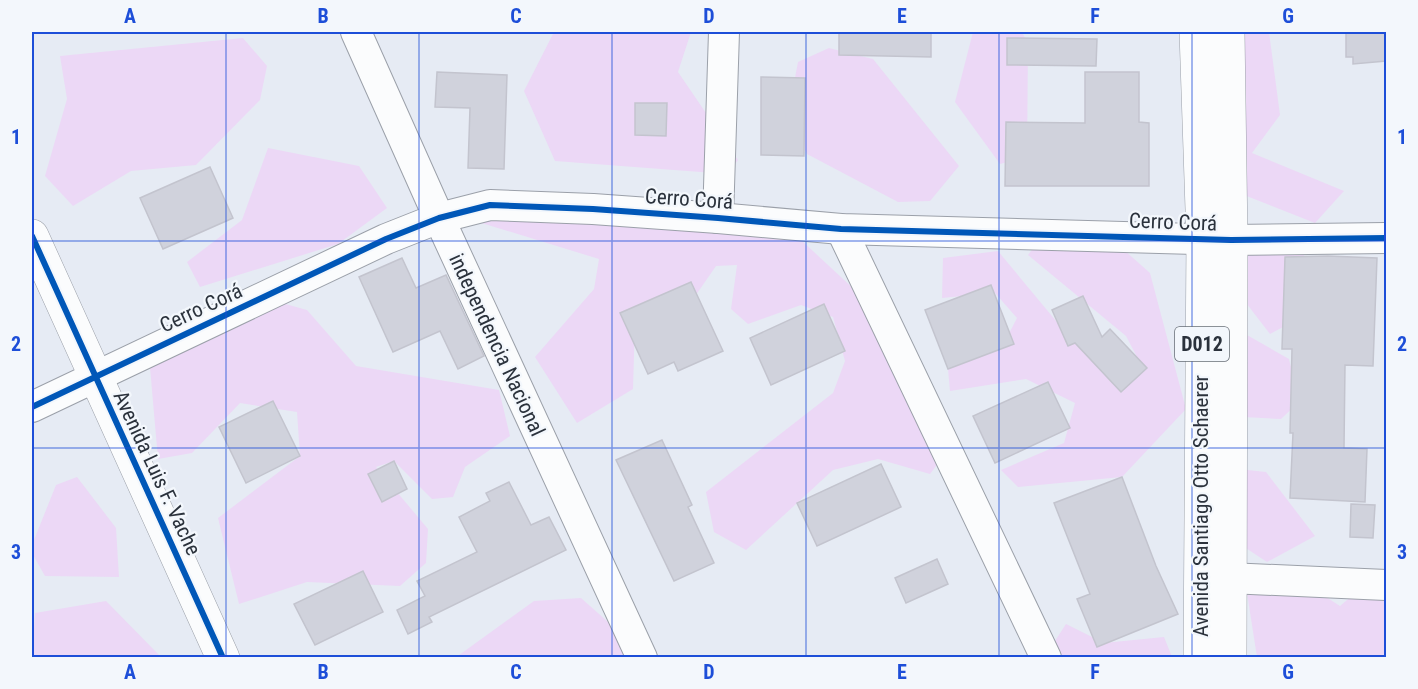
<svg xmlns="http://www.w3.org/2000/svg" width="1418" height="689" font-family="'Roboto Condensed',sans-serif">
	<rect width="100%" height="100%" fill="#e6ebf4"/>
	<!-- green -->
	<g fill="#ecd8f6">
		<path d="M554,32H691L678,72L738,160L727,174L555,161L524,91Z"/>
		<path d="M973,32H1022L1028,44L1027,157L1000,164L955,102Z"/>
		<path d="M1216,32H1269L1280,115L1252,153L1344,191L1315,223L1244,195Z"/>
		<path d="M243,38L267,66L260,100L196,165L131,171L73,206L45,176L67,99L60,56Z"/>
		<path d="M829,48L873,59L959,166L930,201L898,202L807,154L788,114L798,62Z"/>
		<path d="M268,148L359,166L387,208L338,244L200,287L187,262L242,220Z"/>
		<path d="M508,195L772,213L870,304L952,445L930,474L878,459L833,470L746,550L714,532L706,492L833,393L845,361L833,317L801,305L748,324L731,309L737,265L716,266L689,305L635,321L633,389L577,423L535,357L594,289L599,259L475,221Z"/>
		<path d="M1097,226L1150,273L1186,409L1122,477L1018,487L1001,470L1064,443L1075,403L1026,379L950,391L948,369L1002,347L1017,318L995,293L942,298L943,258L998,251L1071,339L1121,371L1136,355L1126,336L1028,255L1049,227Z"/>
		<path d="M1258,235L1314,238L1295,271L1298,319L1270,334L1223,273Z"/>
		<path d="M260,297L307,310L356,366L499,390L510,436L465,467L453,497L432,499L394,461L376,467L428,529L426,563L400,586L307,582L239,604L218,518L300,456L297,412L240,403L192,453L158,459L149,356Z"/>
		<path d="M1247,335L1289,359L1299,402L1281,419L1205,415Z"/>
		<path d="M1201,465L1266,472L1315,536L1267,562L1211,525Z"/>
		<path d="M77,477L116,528L119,577L45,576L32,553V545L56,485Z"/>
		<path d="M1386,567V657H1257L1247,593L1282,569L1340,606Z"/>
		<path d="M581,598L616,629L630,658H455L534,601Z"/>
		<path d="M106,601L161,657H32L35,613Z"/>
		<path d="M1066,624L1104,643L1164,637L1172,657L1044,658Z"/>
	</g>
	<!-- building -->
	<g fill="#d0d2dc" stroke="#c3c4ce" stroke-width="1.5">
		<path d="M839,32H931V57L839,55Z"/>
		<path d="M1346,32H1386V61L1353,64V57H1346Z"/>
		<path d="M1007,38L1097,39L1096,66L1007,65Z"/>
		<path d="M437,72L507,75L504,169L468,168L470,108L435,107Z"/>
		<path d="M1085,72H1139V122L1149,123V186H1005L1006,122L1085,123Z"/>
		<path d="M761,77L805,78L804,156L761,155Z"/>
		<path d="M635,103H667L666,136L635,135Z"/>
		<path d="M210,167L233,218L163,249L140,198Z"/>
		<path d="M1328,256L1377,258L1373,366L1345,365L1344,448L1367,449L1365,502L1290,498L1293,433H1290L1292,349H1282L1285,257Z"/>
		<path d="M402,258L416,288L446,275L484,356L458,369L440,331L393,352L359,277Z"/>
		<path d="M691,282L723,351L678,371L674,362L648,374L620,313Z"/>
		<path d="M991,285L1014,344L948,369L925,310Z"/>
		<path d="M1083,296L1102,337L1110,329L1147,368L1121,392L1075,343L1068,346L1052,310Z"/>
		<path d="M824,304L845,351L771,385L750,338Z"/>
		<path d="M1048,382L1070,428L995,463L973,416Z"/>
		<path d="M273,401L300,456L246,483L219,427Z"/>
		<path d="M662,440L692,505L688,507L714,563L674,581L616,460Z"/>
		<path d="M394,461L407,489L382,502L368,474Z"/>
		<path d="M881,464L901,507L817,546L797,503Z"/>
		<path d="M1122,477L1156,566L1178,614L1097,647L1077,599L1090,594L1054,503Z"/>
		<path d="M509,482L531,525L549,517L566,550L429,617L432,622L408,634L397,610L425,596L417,581L477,552L459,517L490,501L486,493Z"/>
		<path d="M1351,504L1375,505L1373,538L1350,537Z"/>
		<path d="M937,559L948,584L906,603L895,578Z"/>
		<path d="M363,571L383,612L315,645L294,604Z"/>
	</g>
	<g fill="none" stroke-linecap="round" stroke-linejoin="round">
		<!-- minor casing -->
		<g stroke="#9ba0a9" stroke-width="32">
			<g id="minor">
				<path d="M356,32L439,218L642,658"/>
				<path d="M718,218L724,32"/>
				<path d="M841,229L1046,658"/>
				<path d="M32,407L386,239L439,218L490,205L593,209L718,218L841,229L1231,240L1386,238"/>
				<path d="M1207,577L1386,585"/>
			</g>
		</g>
		<!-- tertiary casing -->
		<g stroke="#9ba0a9" stroke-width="34">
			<path id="tertiary" d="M32,236L223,658"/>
		</g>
		<!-- primary casing -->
		<g stroke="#9ba0a9" stroke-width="34">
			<g id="primary">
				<path d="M1196,32L1203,239L1200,658"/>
				<path d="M1228,32L1231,240L1230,658"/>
			</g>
		</g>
		<!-- minor -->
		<use href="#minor" stroke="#fbfcfd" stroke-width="30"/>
		<!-- tertiary -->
		<use href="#tertiary" stroke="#fbfcfd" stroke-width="33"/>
		<!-- primary -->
		<use href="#primary" stroke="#fbfcfd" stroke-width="33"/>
		<!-- cycleway casing -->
		<g stroke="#f3f7fc" stroke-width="10">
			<g id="cycleway">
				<path d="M32,236L223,658"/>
				<path d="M32,407L386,239L439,218L490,205L593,209L718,218L841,229L1231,240L1386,238"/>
			</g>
		</g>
		<!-- cycleway -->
		<use href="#cycleway" stroke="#0057b8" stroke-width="6"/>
	</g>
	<!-- grid -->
	<path fill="none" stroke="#1d4ed8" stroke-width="1.5" stroke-opacity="0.55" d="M226,32V658M419,32V658M612,32V658M806,32V658M999,32V658M1192,32V658M32,241H1386M32,448H1386"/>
	<g text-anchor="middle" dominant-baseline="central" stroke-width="4.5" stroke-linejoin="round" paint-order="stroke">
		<!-- shield labels -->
		<rect fill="#f3f7fc" stroke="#676d76" stroke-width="1.5" x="1175" y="327" width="54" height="34" rx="4.5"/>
		<g font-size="20" font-weight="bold" fill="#2b323c">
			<text x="1202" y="344">D012</text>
		</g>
		<!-- street labels -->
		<g font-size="21" fill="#2b323c" stroke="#f3f7fc">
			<text transform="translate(689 199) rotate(4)">Cerro Corá</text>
			<text transform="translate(1173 222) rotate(2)">Cerro Corá</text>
			<text transform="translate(201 308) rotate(-25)">Cerro Corá</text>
			<text transform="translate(497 345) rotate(65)">independencia Nacional</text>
			<text transform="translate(157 473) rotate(65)">Avenida Luis F. Vache</text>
			<text transform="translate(1201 506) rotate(-90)">Avenida Santiago Otto Schaerer</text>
		</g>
	</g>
	<!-- border -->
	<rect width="1418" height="689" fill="none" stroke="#f3f7fc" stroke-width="66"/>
	<rect x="33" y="33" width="1352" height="623" fill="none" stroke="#1d4ed8" stroke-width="2"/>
	<g font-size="20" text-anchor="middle" font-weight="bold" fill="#1d4ed8">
		<text x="130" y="23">A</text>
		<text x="323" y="23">B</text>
		<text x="516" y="23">C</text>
		<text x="709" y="23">D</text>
		<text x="902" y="23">E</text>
		<text x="1095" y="23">F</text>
		<text x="1288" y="23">G</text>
		<text x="16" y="144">1</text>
		<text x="1402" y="144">1</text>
		<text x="16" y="351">2</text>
		<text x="1402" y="351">2</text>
		<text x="16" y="559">3</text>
		<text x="1402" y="559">3</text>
		<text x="130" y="679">A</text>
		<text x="323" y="679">B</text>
		<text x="516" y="679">C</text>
		<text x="709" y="679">D</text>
		<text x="902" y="679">E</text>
		<text x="1095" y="679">F</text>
		<text x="1288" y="679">G</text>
	</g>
</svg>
